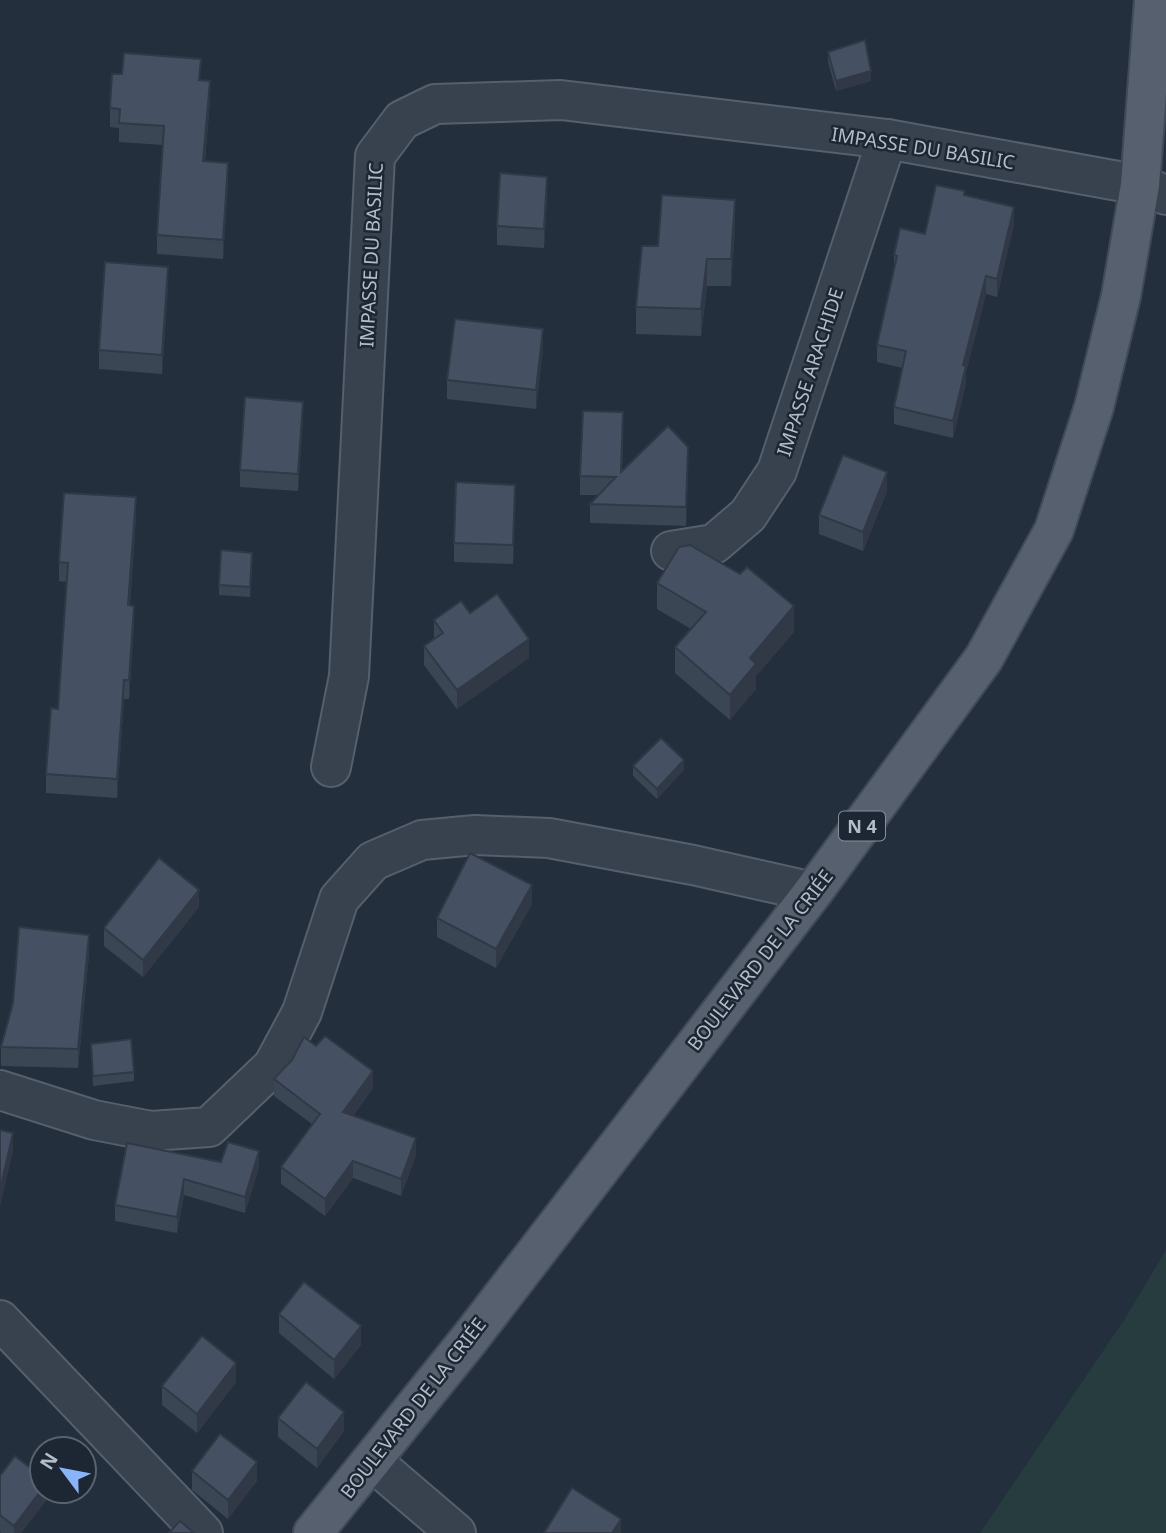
<svg xmlns="http://www.w3.org/2000/svg" width="1166" height="1533" font-family="'Noto Sans',sans-serif">
	<rect width="100%" height="100%" fill="#242f3e"/>
	<!-- green -->
	<path fill="#263c3f" d="M1166,1250V1533H980L1126,1317Z"/>
	<g fill="none" stroke-linecap="round" stroke-linejoin="round">
		<!-- minor casing -->
		<g stroke="#565f6c" stroke-width="42">
			<g id="minor">
				<path d="M671,551L714,544L748,515L777,471L887,139"/>
				<path d="M331,767L349,676L375,156L402,120L435,104L561,100L887,139L1140,185L1166,195"/>
				<path d="M0,1090L94,1120L151,1131L209,1127L273,1066L302,1012L339,899L373,861L422,840L475,835L549,838L693,865L813,892"/>
				<path d="M0,1320L203,1533"/>
				<path d="M373,1462L456,1533"/>
			</g>
		</g>
		<!-- major casing -->
		<g stroke="#414a57" stroke-width="42">
			<path id="major" d="M313,1533L471,1337L813,892L984,658L1054,530L1094,407L1121,296L1140,185L1154,0"/>
		</g>
		<!-- minor -->
		<use href="#minor" stroke="#38414e" stroke-width="38"/>
		<!-- major -->
		<use href="#major" stroke="#56606e" stroke-width="38"/>
	</g>
	<!-- wall -->
	<g fill="#3b4654">
		<path d="M828,52L871,81L836,91L828,62Z"/>
		<path d="M201,80L210,100L205,161L228,182L223,259L157,254V235L163,145L119,142V128L110,127V108Z"/>
		<path d="M965,195L1014,224L997,297L986,294L966,372V383L953,438L894,424V407L903,368L877,362V345L894,272V255L925,234Z"/>
		<path d="M547,196L544,248L497,245V226Z"/>
		<path d="M735,227L731,286H707L701,336L636,334V307L658,246Z"/>
		<path d="M168,286L162,374L99,369V350Z"/>
		<path d="M543,348L536,409L447,399V380Z"/>
		<path d="M303,418L298,491L240,487V470Z"/>
		<path d="M623,431L622,471L688,466L686,526L590,523V504L598,495H580V476Z"/>
		<path d="M887,491L863,551L819,534V515Z"/>
		<path d="M515,504L513,564L454,562V543Z"/>
		<path d="M136,516L130,605L134,625L129,699H124L117,798L46,793V774L58,709L66,582L59,581V562Z"/>
		<path d="M252,562L250,597L219,595V585Z"/>
		<path d="M657,583L794,632L756,676V689L730,720L675,673V647L691,629L657,609Z"/>
		<path d="M470,613L529,658L457,709L424,665V646L434,638V620Z"/>
		<path d="M633,766L684,770L657,799L633,776Z"/>
		<path d="M532,904L496,968L437,937V918Z"/>
		<path d="M199,907L143,977L104,946V928Z"/>
		<path d="M89,954L78,1068L1,1066V1047Z"/>
		<path d="M91,1044L134,1072V1081L93,1086Z"/>
		<path d="M274,1079L373,1088L353,1116L416,1155L401,1196L353,1178L325,1216L281,1184V1167L312,1124L274,1096Z"/>
		<path d="M221,1162L259,1167L245,1213L184,1195L177,1233L115,1221V1205Z"/>
		<path d="M279,1314L361,1345L334,1379L279,1333Z"/>
		<path d="M236,1382L197,1433L162,1405V1386Z"/>
		<path d="M278,1418L344,1431L317,1468L278,1437Z"/>
		<path d="M192,1471L257,1481L228,1519L192,1490Z"/>
		<path d="M0,1476L48,1491V1498L21,1533H1L0,1532Z"/>
	</g>
	<!-- shaded-wall -->
	<g fill="#303945">
		<path d="M871,71V81L836,91V81Z"/>
		<path d="M210,81V100L203,180V161Z"/>
		<path d="M228,163V182L223,259V240Z"/>
		<path d="M547,177V196L544,248V229Z"/>
		<path d="M735,200V227L731,286V259Z"/>
		<path d="M1014,207V224L997,297V279Z"/>
		<path d="M707,259V286L701,336V309Z"/>
		<path d="M168,267V286L162,374V355Z"/>
		<path d="M986,276V294L966,372V383L953,438V421L963,365Z"/>
		<path d="M543,329V348L536,409V390Z"/>
		<path d="M303,402V418L298,491V474Z"/>
		<path d="M688,447V466L686,526V507Z"/>
		<path d="M887,472V491L863,551V532Z"/>
		<path d="M136,497V516L128,624V605Z"/>
		<path d="M134,606V625L129,699V680Z"/>
		<path d="M794,606V632L756,676V689L730,720V695L750,658Z"/>
		<path d="M529,639V658L457,709V690Z"/>
		<path d="M124,680V699L117,798V779Z"/>
		<path d="M684,760V770L657,799V789Z"/>
		<path d="M532,885V904L496,968V949Z"/>
		<path d="M199,890V907L143,977V960Z"/>
		<path d="M89,935V954L78,1068V1049Z"/>
		<path d="M373,1071V1088L343,1129V1112Z"/>
		<path d="M13,1133V1151L0,1207V1190Z"/>
		<path d="M416,1138V1155L401,1196V1179Z"/>
		<path d="M259,1151V1167L245,1213V1197Z"/>
		<path d="M353,1161V1178L325,1216V1199Z"/>
		<path d="M184,1179V1195L177,1233V1217Z"/>
		<path d="M361,1326V1345L334,1379V1360Z"/>
		<path d="M236,1363V1382L197,1433V1414Z"/>
		<path d="M344,1412V1431L317,1468V1449Z"/>
		<path d="M257,1462V1481L228,1519V1500Z"/>
		<path d="M42,1489V1491H48V1498L21,1533H14V1526Z"/>
		<path d="M621,1519V1533H612Z"/>
	</g>
	<!-- building -->
	<g fill="#455162" stroke="#303945" stroke-width="2">
		<path d="M865,40L871,71L836,81L828,52Z"/>
		<path d="M124,53L201,59L199,80L210,81L203,161L228,163L223,240L157,235L164,126L119,123L120,109L110,108L112,74H122Z"/>
		<path d="M500,173L547,177L544,229L497,226Z"/>
		<path d="M936,185L965,191L964,195L1014,207L997,279L986,276L963,365L966,366L953,421L894,407L906,351L877,345L897,256L894,255L900,228L925,234Z"/>
		<path d="M662,195L735,200L731,259H707L701,309L636,307L642,246H658Z"/>
		<path d="M105,262L168,267L162,355L99,350Z"/>
		<path d="M455,319L543,329L536,390L447,380Z"/>
		<path d="M245,397L303,402L298,474L240,470Z"/>
		<path d="M583,411L623,412L621,472L668,426L688,447L686,507L590,504L616,477L580,476Z"/>
		<path d="M843,455L887,472L863,532L819,515Z"/>
		<path d="M456,482L515,485L513,545L454,543Z"/>
		<path d="M64,493L136,497L128,605L134,606L129,680H124L117,779L46,774L51,708L58,709L68,563L59,562Z"/>
		<path d="M690,545L740,574L747,567L794,606L750,658L756,664L730,695L675,647L706,612L657,583L679,547Z"/>
		<path d="M221,550L252,553L250,587L219,585Z"/>
		<path d="M497,594L529,639L457,690L424,646L443,633L434,620L461,601L470,613Z"/>
		<path d="M661,738L684,760L657,789L633,766Z"/>
		<path d="M470,853L532,885L496,949L437,918Z"/>
		<path d="M159,858L199,890L143,960L104,928Z"/>
		<path d="M19,927L89,935L78,1049L1,1047L13,1003Z"/>
		<path d="M325,1036L373,1071L343,1112L416,1138L401,1179L353,1161L325,1199L281,1167L320,1114L274,1079L292,1060L304,1037L316,1046Z"/>
		<path d="M131,1039L134,1072L93,1076L91,1044Z"/>
		<path d="M0,1130L13,1133L0,1190Z"/>
		<path d="M228,1142L259,1151L245,1197L184,1179L177,1217L115,1205L127,1143L221,1162Z"/>
		<path d="M304,1282L361,1326L334,1360L279,1314Z"/>
		<path d="M202,1336L236,1363L197,1414L162,1386Z"/>
		<path d="M306,1382L344,1412L317,1449L278,1418Z"/>
		<path d="M220,1434L257,1462L228,1500L192,1471Z"/>
		<path d="M15,1456L42,1477V1489L14,1526L0,1515V1476Z"/>
		<path d="M572,1488L621,1519L612,1533H544Z"/>
		<path d="M180,1521L194,1533H169Z"/>
	</g>
	<g text-anchor="middle" dominant-baseline="central" stroke-width="5" stroke-linejoin="round" paint-order="stroke">
		<!-- shield labels -->
		<rect fill="#1d2633" stroke="#878f9c" stroke-width="2" x="839" y="811.5" width="46" height="29" rx="5"/>
		<g font-size="18" font-weight="bold" fill="#b4bcc9">
			<text x="862" y="826">N 4</text>
		</g>
		<!-- street labels -->
		<g font-size="19" fill="#b4bcc9" stroke="#1d2633">
			<text transform="translate(923 148) rotate(9)">IMPASSE DU BASILIC</text>
			<text transform="translate(371 255) rotate(-87)">IMPASSE DU BASILIC</text>
			<text transform="translate(810 372) rotate(-72)">IMPASSE ARACHIDE</text>
			<text transform="translate(760 960) rotate(-52)">BOULEVARD DE LA CRIÉE</text>
			<text transform="translate(413 1408) rotate(-52)">BOULEVARD DE LA CRIÉE</text>
		</g>
	</g>
	<!-- north arrow -->
	<g transform="translate(63 1470) rotate(302)"><circle r="33" fill="#1d2633" stroke="#59626f" stroke-width="2"/>
	<path d="M0-5L12 26L0 18L-12 26Z" fill="#8ab4f8"/>
	<text y="-10" font-size="19" font-weight="bold" text-anchor="middle" fill="#b4bcc9">N</text>
	</g>
</svg>
